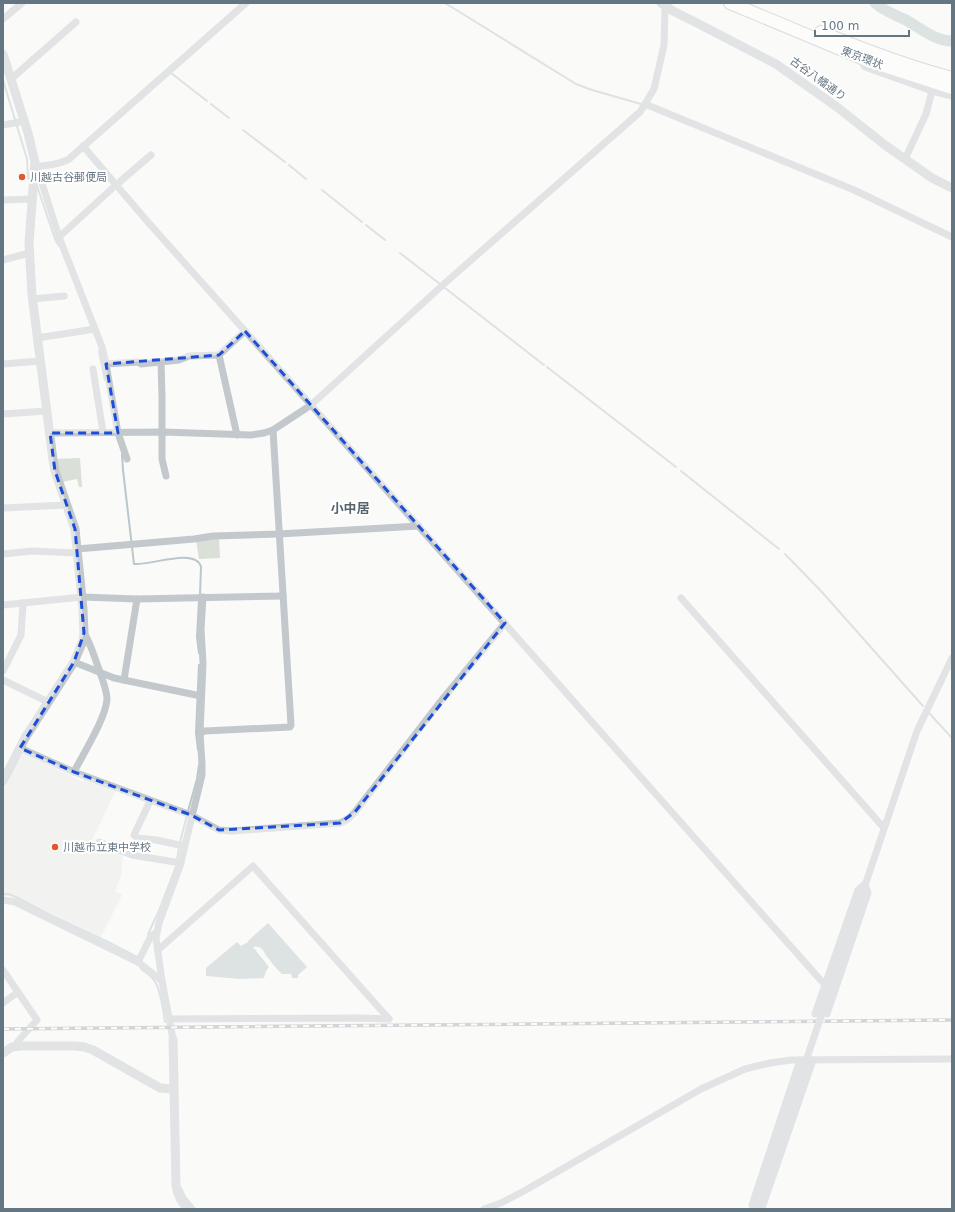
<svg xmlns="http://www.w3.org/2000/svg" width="955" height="1212" font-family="'DejaVu Sans','Noto Sans JP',sans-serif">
	<rect width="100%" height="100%" fill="#fafaf8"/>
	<!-- built -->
	<path fill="#e8e9e9" d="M25,753L83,782L85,779L116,790L92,840L123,853L121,876L115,891L122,895L100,939L9,896H3V789L20,755Z"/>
	<!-- green -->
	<g fill="#dadfd7">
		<path d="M80,458L82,487H79L77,479L62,482L56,459Z"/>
		<path d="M219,537L220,558L199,559L196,540Z"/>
	</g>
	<!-- water -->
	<path fill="#bbc7cb" d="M268,923L307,967L298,975V978H292L291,974H282C277,969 273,965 269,959C263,953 264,945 253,947L269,967L266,971L264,978L241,979L206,976V968L237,942L241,946L248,942V941Z"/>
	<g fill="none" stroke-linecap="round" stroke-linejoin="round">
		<!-- stream -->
		<g stroke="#bbc7cb" stroke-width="2">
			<path d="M445,3L576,84L592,90L641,104"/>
			<path d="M171,73L207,101"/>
			<path d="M3,80L27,159L28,178L30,180"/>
			<path d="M211,104L229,118"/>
			<path d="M243,130L285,162"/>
			<path d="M289,165L306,179"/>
			<path d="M37,186L55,239L59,246"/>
			<path d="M322,190L362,222"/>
			<path d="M366,225L385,240"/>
			<path d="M400,253L440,284"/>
			<path d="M445,288L544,365"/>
			<path d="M99,351L105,380"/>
			<path d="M547,367L676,467"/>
			<path d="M122,454L123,470L134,564C149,566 196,547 201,567L200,595"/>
			<path d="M681,471L779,549"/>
			<path d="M785,554L821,591L923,706"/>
			<path d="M199,653L197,637L199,601"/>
			<path d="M929,713L952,738"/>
			<path d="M198,750L196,733L199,665"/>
			<path d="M188,811L197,779L199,765"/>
			<path d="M177,860L180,842L187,815"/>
			<path d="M3,894H9L16,897L50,915L108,942L137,957"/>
			<path d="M148,934L158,913L177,864"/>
			<path d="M141,969C145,972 150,975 153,979C161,987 163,1011 165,1022"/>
			<path d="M181,1188L185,1197L195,1209"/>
		</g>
		<!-- river -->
		<path stroke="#bbc7cb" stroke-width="11" d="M875,3C884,11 895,15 906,20C920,28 935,41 952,41"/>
		<!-- trunk casing -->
		<g stroke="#b4b9bd" stroke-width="14">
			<g id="trunk">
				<path d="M730,3L869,61L952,88"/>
				<path d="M821,32C864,50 907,66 952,78"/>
			</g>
		</g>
		<!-- minor -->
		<g stroke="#c3c8cc" stroke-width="7">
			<path d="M3,19L22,3"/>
			<path d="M862,59L863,64L865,67L932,91L952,96"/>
			<path d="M11,79L76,22"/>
			<path d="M645,104L854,190L952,237"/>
			<path d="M3,125L25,121"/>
			<path d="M83,146L147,221L311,405L825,985"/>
			<path d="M905,159L926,114L932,91"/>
			<path d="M35,167C46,165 60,165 69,159L246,3"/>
			<path d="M35,172L40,177L59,237L95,329"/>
			<path d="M3,200L33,199"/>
			<path d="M59,237L116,185L151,155"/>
			<path d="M3,260L29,253"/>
			<path d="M32,299L64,296"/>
			<path d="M37,338L95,329L102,347L106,364L118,433L127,459"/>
			<path d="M161,362L162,397V459L166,476"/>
			<path d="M3,364L40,361"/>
			<path d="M106,364L139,362L141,364L179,360L189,356L219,355"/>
			<path d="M93,369L103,432"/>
			<path d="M3,414L47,411"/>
			<path d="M50,433L163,432L251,435L264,433L273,430L311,405L445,283L640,112L654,89L664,45L665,6"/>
			<path d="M237,435L219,355L245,331"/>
			<path d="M3,508L67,505"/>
			<path d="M77,549L194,539L213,536L279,534L419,526"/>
			<path d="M3,554L32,551L77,553"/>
			<path d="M681,598L884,828"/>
			<path d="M3,605L82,597L137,599L283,596"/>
			<path d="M74,662L114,678L201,696"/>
			<path d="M3,671L21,635L23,603"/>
			<path d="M3,680L48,702"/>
			<path d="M124,680L137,599"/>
			<path d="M200,733L205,731L290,727L291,725L273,430"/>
			<path d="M20,748L74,772L191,815L219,830L232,831L340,823L348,819L355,812L441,701L505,623"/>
			<path d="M74,772C83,754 106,718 107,699C107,691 100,672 97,664C93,653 90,642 84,633"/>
			<path d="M150,801L134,835L137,838L156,840L184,846"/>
			<path d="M99,842L132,855L181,863"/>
			<path d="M3,900L15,902L138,962L162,981"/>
			<path d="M848,936L917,731L952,658"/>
			<path d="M158,950L253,866L389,1019"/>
			<path d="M138,962L151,936L157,932"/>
			<path d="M3,970L37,1020L19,1040L15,1046"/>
			<path d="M3,1003L18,992"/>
			<path d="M815,1014L858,890L865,884L868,893L827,1014"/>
			<path d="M170,1019L361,1018L389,1019"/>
			<path d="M173,1039L162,981L156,938L159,923L180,866L202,775V764L200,733L203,663L201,629L203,597"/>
			<path d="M484,1209L501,1203L524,1191L701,1089L745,1069L770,1063L791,1060L952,1059"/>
			<path d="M754,1209L752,1205L800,1060"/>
			<path d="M756,1209L773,1159"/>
			<path d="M761,1209L762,1208L813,1060"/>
		</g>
		<!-- tertiary -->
		<g stroke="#c3c8cc" stroke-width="9">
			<path d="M661,3L673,11L695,22L776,64L837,107L885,145L932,178L952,188"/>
			<path d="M3,54L28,133L35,162L29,243L32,295L53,460L55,471L75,529L83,609L84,633L83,641L74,662L25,738L3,781"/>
			<path d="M173,1039L176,1185C177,1194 181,1202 188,1209"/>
			<path d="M3,1053L12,1047L20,1046H76L84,1047L93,1050L160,1088L173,1089"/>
		</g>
		<!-- trunk -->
		<use href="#trunk" stroke="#fff" stroke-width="12"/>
		<!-- rail casing -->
		<g stroke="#a2aab0" stroke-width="3.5">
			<path id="rail" d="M3,1029L952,1020"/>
		</g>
		<!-- rail -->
		<use href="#rail" stroke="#fff" stroke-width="2" stroke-dasharray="6" stroke-linecap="butt"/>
		<!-- minor-bridge -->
		<path stroke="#c3c8cc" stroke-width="7" d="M773,1159L848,936"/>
	</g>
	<!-- marked area -->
	<path d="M0 0H955V1212H0ZM245,331L505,623L355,812L340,823L219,830L191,815L74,772L20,748L74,662L84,633L75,529L55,471L50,433H118L106,364L219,355Z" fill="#fafaf8" fill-opacity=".55" fill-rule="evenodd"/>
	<path fill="none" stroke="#1d4ed8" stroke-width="3" stroke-dasharray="8 5" stroke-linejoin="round" d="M245,331L505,623L355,812L340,823L219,830L191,815L74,772L20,748L74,662L84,633L75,529L55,471L50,433H118L106,364L219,355Z"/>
	<!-- markers -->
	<g fill="#e4572e" stroke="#fff" stroke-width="1.5">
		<circle cx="22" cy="177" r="4"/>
		<circle cx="55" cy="847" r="4"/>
	</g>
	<g text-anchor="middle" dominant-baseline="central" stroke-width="4" stroke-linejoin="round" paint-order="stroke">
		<!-- street labels -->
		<g font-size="11" fill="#657683" stroke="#fff">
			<text transform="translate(862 58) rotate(21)">東京環状</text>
			<text transform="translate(818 79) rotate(36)">古谷八幡通り</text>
		</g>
		<!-- poi labels -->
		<g font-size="11" fill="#657683" stroke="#fff" text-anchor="start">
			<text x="30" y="177">川越古谷郵便局</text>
			<text x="63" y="847">川越市立東中学校</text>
		</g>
		<!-- quarter labels -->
		<g font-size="13" font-weight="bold" fill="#57646e" stroke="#fff">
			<text x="350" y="508">小中居</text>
		</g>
	</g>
	<!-- border -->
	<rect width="955" height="1212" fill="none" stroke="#657683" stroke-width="8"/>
	<!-- scale -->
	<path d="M815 30v6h94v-6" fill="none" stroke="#657683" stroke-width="2"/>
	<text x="821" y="30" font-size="12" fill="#657683" stroke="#ffffff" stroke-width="3" paint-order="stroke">100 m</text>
</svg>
